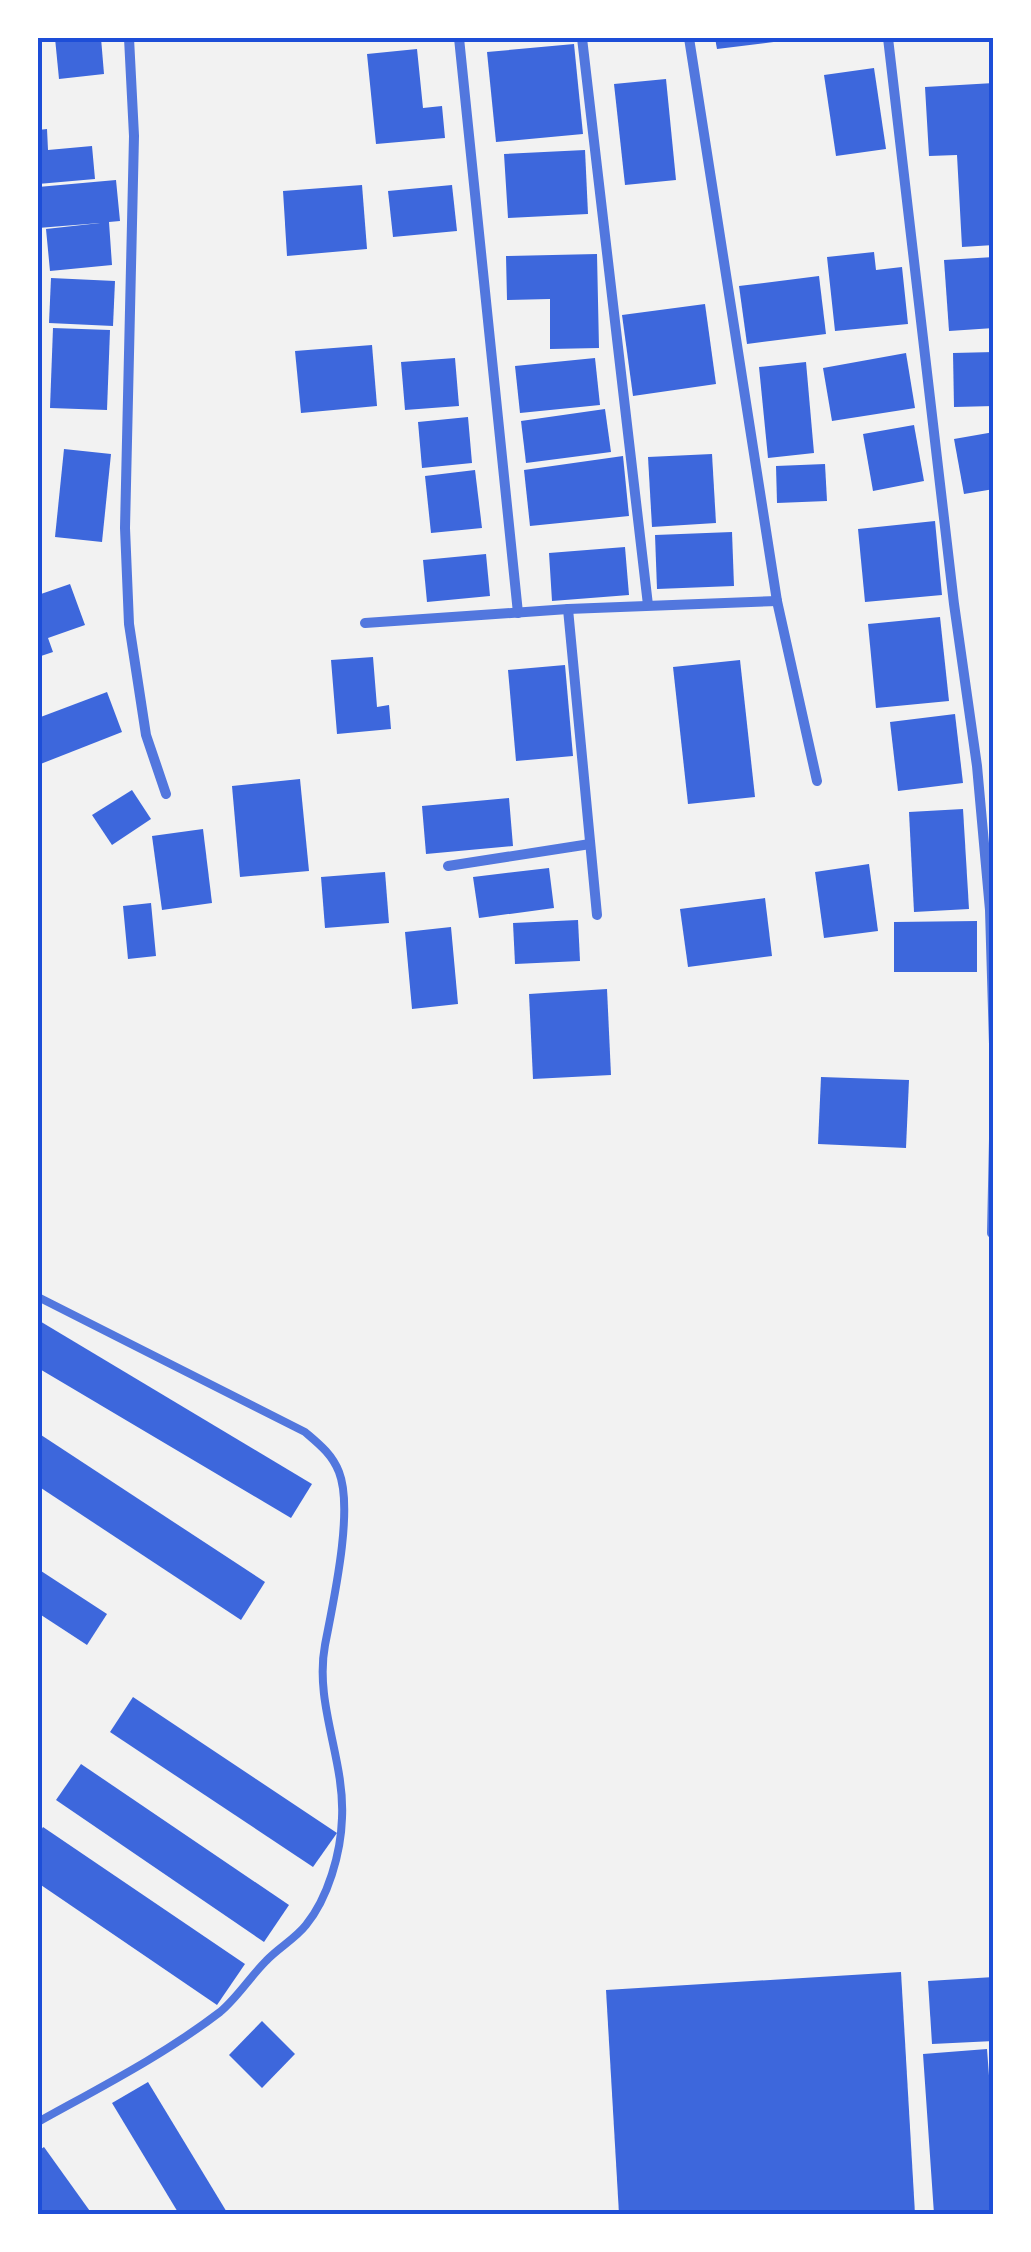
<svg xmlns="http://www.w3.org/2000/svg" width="1031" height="2252" font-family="Roboto,sans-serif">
	<rect width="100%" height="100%" fill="#f2f2f2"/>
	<!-- building -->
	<g fill="#3d67dc">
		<path d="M55,38H101L104,74L59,79Z"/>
		<path d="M715,38H789V40L717,49Z"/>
		<path d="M574,44L583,134L496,142L487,52Z"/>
		<path d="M417,49L423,108L442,106L445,138L376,144L367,54Z"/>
		<path d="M874,68L886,149L836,156L824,75Z"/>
		<path d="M666,79L676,180L625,185L614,84Z"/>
		<path d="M994,83V245L962,247L957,155L929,156L925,87Z"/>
		<path d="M47,129L48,150L92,146L95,179L38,184V130Z"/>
		<path d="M585,150L588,214L508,218L504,154Z"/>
		<path d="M116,180L120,221L109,222L112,265L50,271L46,229L100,223L38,228V187Z"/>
		<path d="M362,185L367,249L287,256L283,191Z"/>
		<path d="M452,185L457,231L393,237L388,191Z"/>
		<path d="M874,252L876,270L902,267L908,324L835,331L827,257Z"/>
		<path d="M597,254L599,348L550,349V299L507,300L506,256Z"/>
		<path d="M994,257V328L949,331L944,260Z"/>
		<path d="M819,276L826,334L747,344L739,286Z"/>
		<path d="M51,278L115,281L113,326L49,323Z"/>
		<path d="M705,304L716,384L633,396L622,315Z"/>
		<path d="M53,328L110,330L107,410L50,408Z"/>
		<path d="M372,345L377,406L301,413L295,351Z"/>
		<path d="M994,352V406L954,407L953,353Z"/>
		<path d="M906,353L915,408L832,421L823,368Z"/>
		<path d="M455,358L459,406L405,410L401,362Z"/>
		<path d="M595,358L600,405L520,413L515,366Z"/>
		<path d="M806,362L814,453L768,458L759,367Z"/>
		<path d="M605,409L611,452L526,463L521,421Z"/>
		<path d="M468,417L472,463L422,468L418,422Z"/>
		<path d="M914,425L924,481L873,491L863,434Z"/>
		<path d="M994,432V489L964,494L954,439Z"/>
		<path d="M64,449L111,454L102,542L55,537Z"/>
		<path d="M712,454L716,523L652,527L648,457Z"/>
		<path d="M623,456L629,516L530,526L524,470Z"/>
		<path d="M825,464L827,501L777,503L776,466Z"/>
		<path d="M475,470L482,528L431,533L425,476Z"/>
		<path d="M935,521L942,595L865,602L858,529Z"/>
		<path d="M732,532L734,586L657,589L655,535Z"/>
		<path d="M625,547L629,595L552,601L549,553Z"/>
		<path d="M486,554L490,596L427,602L423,560Z"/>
		<path d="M70,584L85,625L48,638L53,652L38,657V595Z"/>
		<path d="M940,617L949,701L876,708L868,624Z"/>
		<path d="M373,657L377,707L389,705L391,729L337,734L331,660Z"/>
		<path d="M740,660L755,797L688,804L673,667Z"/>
		<path d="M565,665L573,756L516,761L508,670Z"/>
		<path d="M107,692L122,732L38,765V718Z"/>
		<path d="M955,714L963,783L898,791L890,722Z"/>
		<path d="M300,779L309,871L240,877L232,786Z"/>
		<path d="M132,790L151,819L112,845L92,815Z"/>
		<path d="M509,798L513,846L426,854L422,806Z"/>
		<path d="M963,809L969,909L914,912L909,812Z"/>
		<path d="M203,829L212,903L162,910L152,836Z"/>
		<path d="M869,864L878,931L824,938L815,872Z"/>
		<path d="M549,868L554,908L479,918L473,877Z"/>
		<path d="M385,872L389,923L325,928L321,877Z"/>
		<path d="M765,898L772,956L688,967L680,909Z"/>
		<path d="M151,903L156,956L128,959L123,906Z"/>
		<path d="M578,920L580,961L515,964L513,923Z"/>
		<path d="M977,921V972H894V922Z"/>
		<path d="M451,927L458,1004L412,1009L405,932Z"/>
		<path d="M607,989L611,1075L533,1079L529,994Z"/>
		<path d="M821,1077L909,1080L906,1148L818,1144Z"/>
		<path d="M38,1320L312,1484L291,1518L38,1368Z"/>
		<path d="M38,1433L265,1582L241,1620L38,1486Z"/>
		<path d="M38,1569L107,1614L87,1645L38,1613Z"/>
		<path d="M133,1697L337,1833L313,1867L110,1732Z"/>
		<path d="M81,1764L289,1905L264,1942L56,1800Z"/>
		<path d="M43,1827L245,1964L217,2005L38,1883V1835Z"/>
		<path d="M901,1972L915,2214H619L606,1990Z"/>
		<path d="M994,1977V2041L932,2044L928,1981Z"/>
		<path d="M262,2021L295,2054L262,2088L229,2055Z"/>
		<path d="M987,2049L990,2089H994V2214H934L923,2054Z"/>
		<path d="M148,2082L228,2214H179L112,2103Z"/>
		<path d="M44,2147L92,2214H38V2151Z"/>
	</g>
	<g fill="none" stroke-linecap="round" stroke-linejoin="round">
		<!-- service -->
		<path stroke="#5277de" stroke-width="8" d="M38,1297L305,1432C319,1444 332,1454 339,1472C354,1510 333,1603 325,1645C314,1704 345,1759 342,1818C341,1853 328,1898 306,1925C295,1939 278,1948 266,1961C250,1977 237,1998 220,2012C164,2055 99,2088 38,2122"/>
		<!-- minor -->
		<g stroke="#5277de" stroke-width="10">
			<path d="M129,38L134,136L125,528L129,624L146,735L166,794"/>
			<path d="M459,38L518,613"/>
			<path d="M582,38L648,605"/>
			<path d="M689,38L777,601L817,781"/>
			<path d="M888,38L954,604L977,766L990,910L994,1044"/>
			<path d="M568,609L597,915"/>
			<path d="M365,623L568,609L777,601"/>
			<path d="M448,866L590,844"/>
			<path d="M992,1233L994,1139"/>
		</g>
	</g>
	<!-- border -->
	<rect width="1031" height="2252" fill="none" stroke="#ffffff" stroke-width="80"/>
	<rect x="40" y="40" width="951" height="2172" fill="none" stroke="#1d4ed8" stroke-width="4"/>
</svg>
